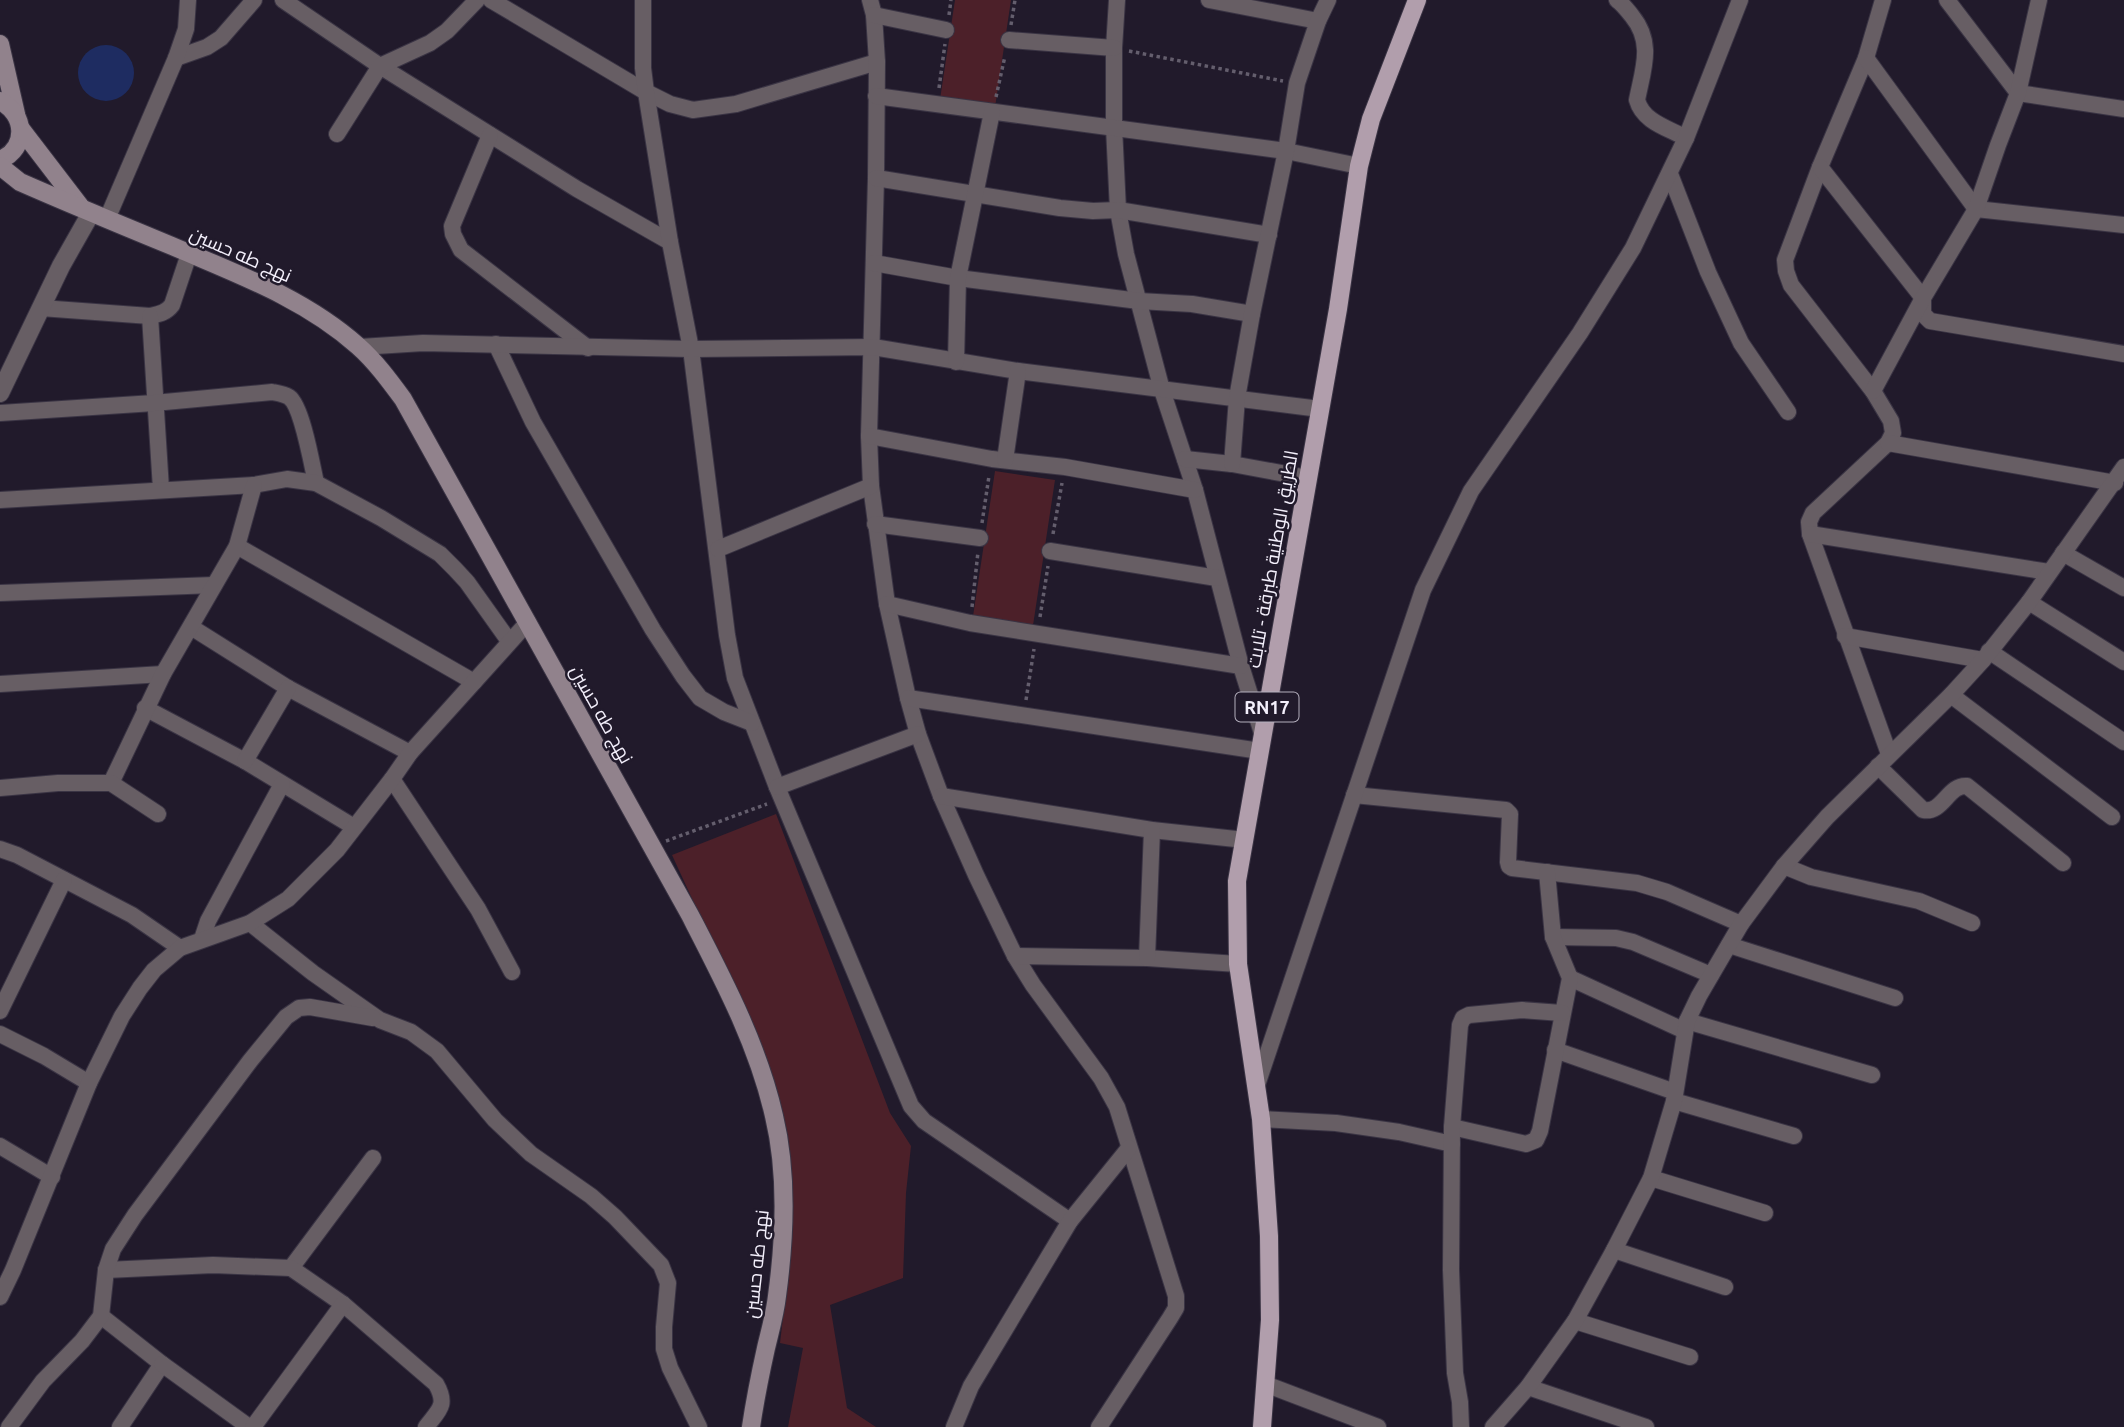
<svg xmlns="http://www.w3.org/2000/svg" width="2124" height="1427" font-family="Ubuntu,Cairo,sans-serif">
	<rect width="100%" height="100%" fill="#211a2b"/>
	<!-- green -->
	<g fill="#4c2029">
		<path d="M955,0H1011L994,114L939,106Z"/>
		<path d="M995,471L1055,480L1032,632L972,623Z"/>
		<path d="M776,814L890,1113L911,1146L906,1193L903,1278L830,1305L847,1408L876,1427H788L803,1348L780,1343L789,1266L790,1216L746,1016L672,855Z"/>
	</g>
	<!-- building -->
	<circle fill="#1e2c61" cx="106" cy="73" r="28"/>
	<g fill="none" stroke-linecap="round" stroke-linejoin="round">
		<!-- minor casing -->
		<g stroke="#3a3444" stroke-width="18">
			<g id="minor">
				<path d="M283,0L380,66L577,189L670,242"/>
				<path d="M491,0L646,92L670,104L693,110L736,104L877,62"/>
				<path d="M643,0V68L646,92L670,242L691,349L727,635L735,678L777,787L911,1106L924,1121L1070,1221"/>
				<path d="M870,0L874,15L877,62L876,178L869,436L871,486L887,604L908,698L918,734L941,796L976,875L1015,956L1033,985L1101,1078L1117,1107L1176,1296V1308L1170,1318L1099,1427"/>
				<path d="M1117,0L1114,48V127L1118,210L1126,254L1162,390L1195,490L1241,666L1262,733"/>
				<path d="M1209,0L1318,21"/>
				<path d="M1617,0C1623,4 1627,10 1632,16C1654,43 1643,69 1637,100C1643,122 1668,128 1686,138"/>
				<path d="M1883,0L1866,58L1820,167L1785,260L1786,271L1791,285L1873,391L1891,421L1893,433L1888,443L1813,513L1809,522L1810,534L1889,754"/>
				<path d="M1947,0L2018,93L2124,109"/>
				<path d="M874,15L946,30"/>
				<path d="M1009,40L1114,48"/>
				<path d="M176,58L207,47L221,38L254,0"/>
				<path d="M1866,58L1976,209L2124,225"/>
				<path d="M876,96L1286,151L1359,166"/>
				<path d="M337,134L380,66L430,43L447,31L477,0"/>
				<path d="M490,135L452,226L453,234L461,250L588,348"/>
				<path d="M1820,167L1923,298V314L1930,321L2124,354"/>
				<path d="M1670,174L1708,272L1741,343L1788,412"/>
				<path d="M876,178L1060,208L1093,211L1118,210L1269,235"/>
				<path d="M107,219L176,58L186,29L188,0"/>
				<path d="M874,263L958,278L1139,301L1192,304L1252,314"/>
				<path d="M41,308L150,316C159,314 166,313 172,305L189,254"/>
				<path d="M150,316L161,489"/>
				<path d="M496,344L533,422L653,630L683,676L700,698L724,712L752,723"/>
				<path d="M360,347L423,343L691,349L873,347L1018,371L1320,409"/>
				<path d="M956,362L958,278L992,112"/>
				<path d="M1873,391L1923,298L1976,209L1998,145L2018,93L2039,0"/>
				<path d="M0,413L154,403L272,392C277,393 284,394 289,397C302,406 312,465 316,483"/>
				<path d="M869,436L992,459L1065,467L1195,490"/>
				<path d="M1888,443L2115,483"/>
				<path d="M1185,459L1232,464L1308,478"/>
				<path d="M1005,460L1018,371"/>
				<path d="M1232,464L1237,398L1252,314L1286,151L1297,83L1318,21L1328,0"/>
				<path d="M0,500L254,485L287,479L316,483L381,518L440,554L455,569L467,582L509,641"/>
				<path d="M875,524L980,538"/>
				<path d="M1810,534L2049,572"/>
				<path d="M237,546L474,682"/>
				<path d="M718,549L871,486"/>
				<path d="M1050,551L1217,578"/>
				<path d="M2063,553L2124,588"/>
				<path d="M0,593L214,585"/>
				<path d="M2029,602L2124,662"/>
				<path d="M887,604L970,623L1241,666"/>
				<path d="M191,627L288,688L410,753"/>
				<path d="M1845,636L1983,660"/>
				<path d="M1989,651L2124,742"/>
				<path d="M0,684L163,674"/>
				<path d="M1951,695L2112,817"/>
				<path d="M908,698L1260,751"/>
				<path d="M145,708L245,761L354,827"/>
				<path d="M245,761L288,688"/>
				<path d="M1878,766L1923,810C1943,814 1948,784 1967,786L2063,863"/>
				<path d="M392,779L478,909L512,972"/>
				<path d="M111,783L163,674L237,546L254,485"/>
				<path d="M777,787L918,734"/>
				<path d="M0,788L58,783H111L158,814"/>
				<path d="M1354,795L1506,810L1510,814L1508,862L1509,866L1512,868L1637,883L1667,892L1741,924"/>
				<path d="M941,796L1152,830L1245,840"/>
				<path d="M0,849L17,855L132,915L180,948"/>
				<path d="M1784,866L1811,877L1919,901L1972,923"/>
				<path d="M250,923L313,973L380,1020L411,1032L437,1051L495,1120L531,1154L591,1196L615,1217L661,1265L668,1283L664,1327V1349L670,1368L699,1427"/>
				<path d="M1553,937L1616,938L1633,942L1711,975"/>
				<path d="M202,939L208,921L282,784"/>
				<path d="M1729,945L1895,998"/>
				<path d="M1015,956L1147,958L1238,964"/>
				<path d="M1147,958L1152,830"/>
				<path d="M1570,978L1685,1031"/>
				<path d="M0,1011L64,880"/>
				<path d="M1687,1021L1872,1075"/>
				<path d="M0,1034L44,1056L89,1083"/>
				<path d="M1555,1050L1675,1092"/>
				<path d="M1256,1088L1423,590L1471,491L1580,333L1633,248L1686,138L1740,0"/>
				<path d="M1674,1101L1794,1136"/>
				<path d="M1261,1119L1336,1123L1399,1132L1452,1144"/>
				<path d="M1452,1127L1526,1144L1536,1140L1540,1131L1570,978L1553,937L1547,872"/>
				<path d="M0,1146L52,1177"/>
				<path d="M1651,1178L1765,1213"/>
				<path d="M1614,1250L1725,1287"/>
				<path d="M291,1268L373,1158"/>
				<path d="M106,1270L213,1265L291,1268L343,1304L436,1384C448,1405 439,1410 426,1427"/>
				<path d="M0,1297L13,1270L89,1083L122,1016L140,988L154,970L180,948L250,923L288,899L337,850L392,779L410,753L528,622"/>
				<path d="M101,1316L162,1364L120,1427"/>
				<path d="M1575,1321L1690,1357"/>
				<path d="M162,1364L249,1427"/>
				<path d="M1265,1384L1378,1427"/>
				<path d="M1528,1387L1646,1427"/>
				<path d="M9,1427L43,1381L82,1341L101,1316L106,1270L113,1249L135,1215L250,1061L286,1017L299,1008L310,1007L373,1018"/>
				<path d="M253,1427L343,1304"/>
				<path d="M954,1427L971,1386L1070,1221L1129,1148"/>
				<path d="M1461,1427L1460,1402L1455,1373L1451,1270L1452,1127L1460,1025L1463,1018L1469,1015L1522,1010L1562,1013"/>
				<path d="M1493,1427L1528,1387L1575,1321L1614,1250L1651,1178L1674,1101L1687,1021L1699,996L1741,924L1784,866L1827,817L1951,695L1983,660L2029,602L2124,467"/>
			</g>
		</g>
		<!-- tertiary casing -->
		<g stroke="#3a3444" stroke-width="20">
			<path id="tertiary" d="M0,393L61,266L91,213"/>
		</g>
		<!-- secondary casing -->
		<g stroke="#3a3444" stroke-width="20">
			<g id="secondary">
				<path d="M0,44L16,114"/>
				<path d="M0,101C26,114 28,148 0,160"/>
				<path d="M21,129L80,206"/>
				<path d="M0,166L20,182C70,204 121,225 172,246C237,274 304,298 358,346C375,361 389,380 403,399L690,915C723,979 758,1045 774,1116C788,1174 785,1237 777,1296C775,1314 770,1331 766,1348C760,1375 755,1400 751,1427"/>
			</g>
		</g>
		<!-- primary casing -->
		<g stroke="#3a3444" stroke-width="20">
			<path id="primary" d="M1262,1427L1270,1320L1269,1236L1261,1119L1238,964L1237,881L1338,309L1359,166L1371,119L1417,0"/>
		</g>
		<!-- path -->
		<g stroke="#645e6d" stroke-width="3.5" stroke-dasharray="3.5 3.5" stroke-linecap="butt">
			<path d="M949,15L951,0"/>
			<path d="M1011,25L1015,0"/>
			<path d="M1129,51L1283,81"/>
			<path d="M939,88L945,44"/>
			<path d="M996,97L1005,56"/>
			<path d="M982,523L989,476"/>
			<path d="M1053,534L1062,483"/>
			<path d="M972,607L978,552"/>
			<path d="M1040,617L1048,566"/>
			<path d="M1026,700L1034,649"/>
			<path d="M666,841L767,804"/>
		</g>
		<!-- minor -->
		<use href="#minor" stroke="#675e64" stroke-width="16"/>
		<!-- tertiary -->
		<use href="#tertiary" stroke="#675e64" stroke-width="18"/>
		<!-- secondary -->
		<use href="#secondary" stroke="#91828c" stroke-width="18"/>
		<!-- primary -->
		<use href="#primary" stroke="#b19eac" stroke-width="18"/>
	</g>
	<g text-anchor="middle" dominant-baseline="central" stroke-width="5" stroke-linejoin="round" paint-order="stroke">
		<!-- shield labels -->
		<rect fill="#211a2b" stroke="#b4afbd" stroke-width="2" x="1235.5" y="692.5" width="63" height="29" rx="5"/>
		<g font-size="18" font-weight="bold" fill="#f3effb">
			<text x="1267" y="707">RN17</text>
		</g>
		<!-- street labels -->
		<g font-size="19" fill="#f3effb" stroke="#211a2b">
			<text transform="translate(241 254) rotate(24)">نهج طه حسين</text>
			<text transform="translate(1272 559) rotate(-80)">الطريق الوطنية طبرقة - تلابت</text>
			<text transform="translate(602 714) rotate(61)">نهج طه حسين</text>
			<text transform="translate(756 1264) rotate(-84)">نهج طه حسين</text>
		</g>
	</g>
</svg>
